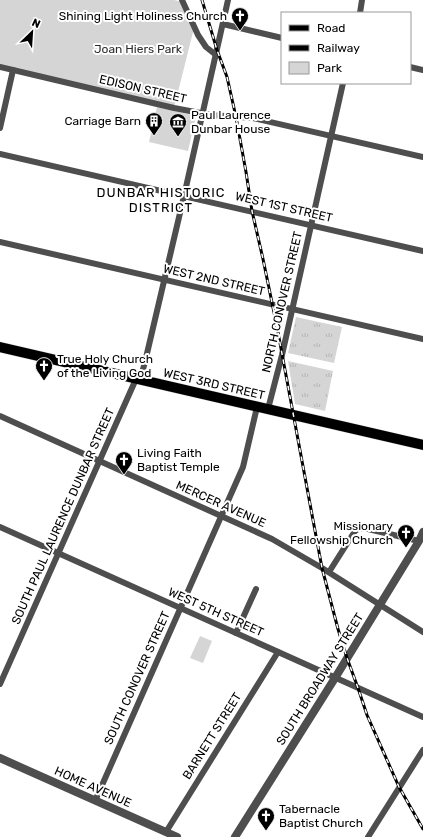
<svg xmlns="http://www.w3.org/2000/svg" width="423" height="837" font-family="Rubik,sans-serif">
	<defs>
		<pattern id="grass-tufts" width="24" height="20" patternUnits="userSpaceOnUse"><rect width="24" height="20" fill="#d5d5d5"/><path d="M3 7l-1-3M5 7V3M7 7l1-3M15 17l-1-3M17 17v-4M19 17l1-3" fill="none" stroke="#b5b5b5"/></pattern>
	</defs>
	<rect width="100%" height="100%" fill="#fff"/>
	<!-- grass -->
	<g fill="url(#grass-tufts)">
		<path d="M296,317L342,327L334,363L288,353Z"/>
		<path d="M288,361L333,371L325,411L295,404Z"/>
	</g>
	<!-- park -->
	<g fill="#d5d5d5">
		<path d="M0,0H174L183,2L194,28L174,108L0,67Z"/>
		<path d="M157,107L196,116L188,151L149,142Z"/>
		<path d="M200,636L212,641L203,663L190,658Z"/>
	</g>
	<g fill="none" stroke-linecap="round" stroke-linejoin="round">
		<!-- primary casing -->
		<g stroke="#dbdbdb" stroke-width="11">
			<path id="primary" d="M0,347L423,445"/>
		</g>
		<!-- minor -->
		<g stroke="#4e4e4e" stroke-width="6">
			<path d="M182,0L198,35L206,47L216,55"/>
			<path d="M360,13L362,0"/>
			<path d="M223,24L282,38"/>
			<path d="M0,67L174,108L211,115L253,118L423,157"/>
			<path d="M410,67L423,70"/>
			<path d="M0,128L13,70"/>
			<path d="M0,154L423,251"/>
			<path d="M0,242L423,339"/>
			<path d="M140,380L145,362L184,196L228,0"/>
			<path d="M268,409L282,355L343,83"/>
			<path d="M0,416L272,539L322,568L423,632"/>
			<path d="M0,527L423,717"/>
			<path d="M329,572L355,531L358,529L364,528L419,541"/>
			<path d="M236,633L256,589"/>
			<path d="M0,684L136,379"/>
			<path d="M95,801L243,467L257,407"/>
			<path d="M166,832L278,652"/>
			<path d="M368,837L423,750"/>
		</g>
		<!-- tertiary -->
		<g stroke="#4e4e4e" stroke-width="8">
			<path d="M0,758L177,837"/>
			<path d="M235,837L335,678L419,541L423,532"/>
		</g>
		<!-- primary -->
		<use href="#primary" stroke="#000" stroke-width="10"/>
		<!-- rail casing -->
		<g stroke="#000" stroke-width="3">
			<path id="rail" d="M202,0L217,50L227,77L236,117L246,172L252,211L263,259L277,327L313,520L322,568L338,629L347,658L358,688L367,715L399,787L423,829"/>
		</g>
		<!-- rail -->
		<use href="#rail" stroke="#fff" stroke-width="1.5" stroke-dasharray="4.5" stroke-linecap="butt"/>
	</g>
	<!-- icons -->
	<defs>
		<g id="church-pin" transform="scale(0.9)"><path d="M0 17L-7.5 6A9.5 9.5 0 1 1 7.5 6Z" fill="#000" stroke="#fff"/><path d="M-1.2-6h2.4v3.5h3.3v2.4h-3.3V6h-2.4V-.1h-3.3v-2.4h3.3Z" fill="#fff"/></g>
		<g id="building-pin" transform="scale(0.9)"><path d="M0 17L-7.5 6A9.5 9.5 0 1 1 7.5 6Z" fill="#000" stroke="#fff"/><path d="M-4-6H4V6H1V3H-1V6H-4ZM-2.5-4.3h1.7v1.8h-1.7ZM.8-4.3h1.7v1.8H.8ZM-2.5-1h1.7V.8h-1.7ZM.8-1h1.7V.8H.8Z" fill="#fff"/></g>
		<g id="museum-pin" transform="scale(0.9)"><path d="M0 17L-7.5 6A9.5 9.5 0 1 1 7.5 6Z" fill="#000" stroke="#fff"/><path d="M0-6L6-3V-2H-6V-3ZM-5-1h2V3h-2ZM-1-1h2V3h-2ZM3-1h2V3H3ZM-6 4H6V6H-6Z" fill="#fff"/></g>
	</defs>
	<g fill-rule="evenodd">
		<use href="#church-pin" x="240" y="16"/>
		<use href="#building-pin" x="154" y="121"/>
		<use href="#museum-pin" x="178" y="122"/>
		<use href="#church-pin" x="44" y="366"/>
		<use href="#church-pin" x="124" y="460"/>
		<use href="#church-pin" x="406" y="533"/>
		<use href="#church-pin" x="266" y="816"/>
	</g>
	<g text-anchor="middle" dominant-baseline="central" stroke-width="4" stroke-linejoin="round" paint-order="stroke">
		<!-- poi labels -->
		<g font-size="12" fill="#000" stroke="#fff" text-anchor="start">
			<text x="227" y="16" text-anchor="end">Shining Light Holiness Church</text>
			<text x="191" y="115">Paul Laurence<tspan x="191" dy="14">Dunbar House</tspan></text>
			<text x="141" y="121" text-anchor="end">Carriage Barn</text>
			<text x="57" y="359">True Holy Church<tspan x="57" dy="14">of the Living God</tspan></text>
			<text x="137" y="453">Living Faith<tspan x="137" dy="14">Baptist Temple</tspan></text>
			<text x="393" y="526" text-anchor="end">Missionary<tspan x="393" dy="14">Fellowship Church</tspan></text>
			<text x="279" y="809">Tabernacle<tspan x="279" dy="14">Baptist Church</tspan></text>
		</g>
		<!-- park labels -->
		<g font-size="12" fill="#2c2c2c" stroke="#fff">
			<text x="138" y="49">Joan Hiers Park</text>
		</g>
		<!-- street labels -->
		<g font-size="12" fill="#000" stroke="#fff">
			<text transform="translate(143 89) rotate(13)">EDISON STREET</text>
			<text transform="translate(284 207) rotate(13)">WEST 1ST STREET</text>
			<text transform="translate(214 280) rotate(13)">WEST 2ND STREET</text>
			<text transform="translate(282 302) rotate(-77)">NORTH CONOVER STREET</text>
			<text transform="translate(214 384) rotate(13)">WEST 3RD STREET</text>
			<text transform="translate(221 504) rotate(24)">MERCER AVENUE</text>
			<text transform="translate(63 516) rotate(-66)">SOUTH PAUL LAURENCE DUNBAR STREET</text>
			<text transform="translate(216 612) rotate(24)">WEST 5TH STREET</text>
			<text transform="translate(137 678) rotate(-66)">SOUTH CONOVER STREET</text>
			<text transform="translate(320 679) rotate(-58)">SOUTH BROADWAY STREET</text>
			<text transform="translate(212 736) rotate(-58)">BARNETT STREET</text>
			<text transform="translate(93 787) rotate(24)">HOME AVENUE</text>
		</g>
		<!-- neighbourhood labels -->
		<g font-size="13" letter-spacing="1" fill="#000" stroke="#fff">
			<text x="161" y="192">DUNBAR HISTORIC<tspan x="161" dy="15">DISTRICT</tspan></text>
		</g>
	</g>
	<!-- legend -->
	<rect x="281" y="12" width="130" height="72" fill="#ffffff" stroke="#999999"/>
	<rect x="289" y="25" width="20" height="6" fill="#000000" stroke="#999999"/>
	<text x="317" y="32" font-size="12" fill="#000000">Road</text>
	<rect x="289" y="45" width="20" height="6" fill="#000000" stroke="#999999"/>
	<text x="317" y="52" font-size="12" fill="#000000">Railway</text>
	<rect x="289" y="62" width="20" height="12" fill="#d5d5d5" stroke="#999999"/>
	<text x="317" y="72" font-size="12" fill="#000000">Park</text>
	<!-- north arrow -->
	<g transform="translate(32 32) rotate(25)" stroke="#ffffff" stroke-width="3" paint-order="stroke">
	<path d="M0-3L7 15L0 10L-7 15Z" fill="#000000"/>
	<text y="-6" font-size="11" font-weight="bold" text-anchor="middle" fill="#000000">N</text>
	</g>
</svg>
